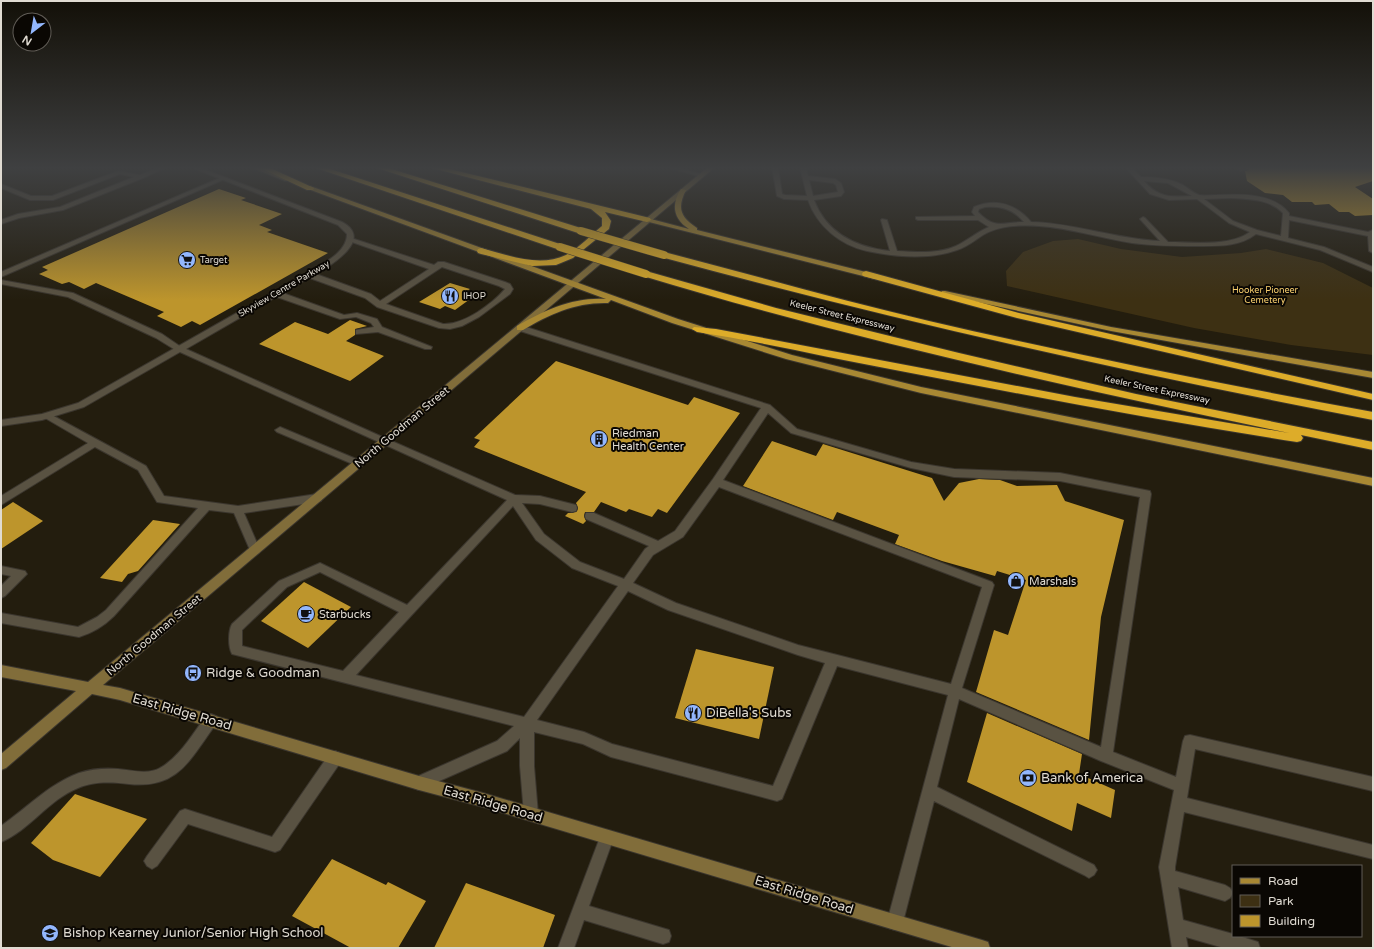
<svg xmlns="http://www.w3.org/2000/svg" width="1374" height="949" font-family="'Varela Round',sans-serif">
	<rect width="100%" height="100%" fill="#231d0e"/>
	<!-- green -->
	<path fill="#3d3013" d="M1078,239L1121,249L1182,257L1241,253L1266,249L1323,263L1373,288V355L1291,345L1194,328L1007,286L1006,271L1023,252L1053,241Z"/>
	<!-- building -->
	<g fill="#bd952c">
		<path d="M1245,167H1373V181L1355,187L1373,199V215L1355,216L1349,212H1339L1329,204L1315,205L1312,202H1292L1283,195L1265,193L1247,181L1245,171L1249,170Z"/>
		<path d="M219,189L246,198L241,200L282,214L259,225L272,230L267,232L328,253L200,325L192,321L181,327L157,316L164,312L96,283L84,289L69,282L62,284L39,274L48,270L42,267Z"/>
		<path d="M450,283L470,289L467,291L477,294L455,310L445,306L440,309L419,302Z"/>
		<path d="M350,320L367,326L355,329V335L346,341L384,356L350,381L259,344L295,322L328,334Z"/>
		<path d="M556,361L688,405L694,397L740,413L667,513L658,509L652,517L629,509L626,512L601,502L594,512H585L584,516L586,521L583,524L565,516L568,513H572L577,511L578,508L576,503L586,492L474,447L480,440L474,438Z"/>
		<path d="M772,441L816,456L823,444L932,478L944,501L959,483L979,479L1000,480L1017,486L1057,485L1065,501L1124,520L1101,617L1089,740L976,692L994,630L1008,635L1026,580L997,571L995,576L942,561L895,544L899,535L837,512L833,520L743,486Z"/>
		<path d="M13,502L43,521L1,549V510Z"/>
		<path d="M153,520L180,524L138,571L128,574L122,582L100,578Z"/>
		<path d="M304,582L351,607L308,648L261,621Z"/>
		<path d="M696,649L774,667L759,739L675,718Z"/>
		<path d="M987,713L1082,754L1079,774L1115,790L1111,818L1077,803L1072,831L967,782Z"/>
		<path d="M75,794L147,819L100,877L53,860L31,843Z"/>
		<path d="M332,859L386,885L388,882L426,901L398,948H351L292,916Z"/>
		<path d="M466,883L555,915L543,948H434Z"/>
	</g>
	<g fill="none" stroke-linecap="round" stroke-linejoin="round">
		<!-- service casing -->
		<g stroke="#3b362e" stroke-width="2">
			<g id="service">
				<path d="M159,167H167L143,178L63,210L19,218L1,224V220L18,214L60,207L134,177L120,174L53,200H30L1,188V184L31,196H52L118,171L140,175Z"/>
				<path d="M772,167H778L782,194L785,195L807,196L800,167H806L808,176L835,179L841,183L844,192L841,196L814,200C827,234 856,247 890,251L881,220L882,219L887,220L897,251C916,252 939,254 956,246C968,240 977,232 989,227L978,220H918L916,219V217L975,216L972,212L974,207C996,198 1016,204 1031,222C1074,223 1116,239 1160,241L1140,219L1143,217L1145,218L1168,242C1191,242 1230,247 1250,232L1229,223L1197,199L1169,200L1150,194L1125,167H1131L1141,177C1155,177 1169,178 1183,185C1188,188 1193,193 1199,195C1204,196 1212,195 1217,195C1241,194 1273,193 1289,213V216L1368,232L1373,230V253L1369,251L1368,236L1289,220L1288,238L1324,247L1373,267V272L1320,250L1256,234C1239,247 1218,246 1198,246C1176,246 1154,246 1132,243C1101,238 1070,228 1039,226C1020,225 1000,225 983,235C975,240 967,247 957,250C929,260 895,257 867,251C840,245 817,226 808,200L784,199L777,196ZM809,180L833,183L836,185L838,192L813,196ZM1144,181L1168,183L1192,196C1171,197 1158,198 1144,181ZM1231,198C1249,199 1270,199 1283,213L1281,236L1257,230L1233,221L1204,199ZM985,207C1001,206 1013,209 1024,222C1002,222 995,230 978,212L979,209Z"/>
				<path d="M1236,167H1242L1245,170L1240,171Z"/>
				<path d="M222,177L227,178L1,277V272Z"/>
				<path d="M351,238L434,265L438,262H444L505,282L510,284L513,289L510,294L479,317L462,326L450,329L439,328L377,307L365,298L307,277V273H313L371,294L380,301L429,269L349,241V239ZM442,267L499,286L505,289C492,304 464,325 443,324L386,304Z"/>
				<path d="M1,280L73,293L162,334L184,349L183,351H177L156,338L68,297L1,284Z"/>
				<path d="M274,292H280L344,315L357,313L377,319L382,327L432,347L431,349H425L378,332L356,334V330L374,327L371,323L356,317L340,319L274,296Z"/>
				<path d="M517,326H523L770,405L797,429L911,462L954,469L1060,473L1150,491L1151,494L1113,752L1176,777L1183,741L1185,736L1190,735L1373,777V791L1195,749L1187,798L1373,845V859L1184,812L1175,867V871L1225,885L1230,888L1233,893L1230,898L1225,901L1178,887L1183,920L1233,934V936H1239L1258,942L1260,948H1224L1186,937L1188,948H1172L1159,867L1174,790L1101,761L959,699L937,787L1094,865L1097,870L1094,875L1089,878L1084,875L934,801L903,922L901,928L895,930L889,928L887,922L948,695L837,666L782,799L777,801L611,757L583,744L534,732V766L538,814L536,819L531,821L526,819L524,814L520,766V738L507,751L419,790L414,788L412,783L414,778L497,741L514,726L236,655L232,654C228,647 228,631 232,624L279,581L320,563L407,605L507,500L381,443L379,441L381,439H387L515,495L540,496L576,505L577,508L576,511L572,512L540,504L522,503L544,534L580,562L624,579L645,549L649,546L586,519L585,516L586,513H594L658,541L675,531L713,479L761,408L517,330ZM768,413L791,433L911,468L954,477L1060,481L1140,497L1101,747L962,688L994,585L992,582L723,480ZM719,487L982,587L951,684L798,645L676,603L633,583L653,555L683,537ZM513,506L536,540L572,568L618,586L524,717L356,675ZM320,572L399,612L343,671L242,646V630L287,587ZM628,591L668,610L798,655L825,663L773,786L612,744L584,732L537,720Z"/>
				<path d="M48,413L146,466L164,496L238,506L317,494L321,495L322,498L321,501L317,502L244,513L260,550L259,553L255,554L251,553L250,550L234,513L209,510L114,616C104,626 92,633 79,637L1,623V613L78,627L97,617L106,610L198,508L157,502L138,470L95,447L1,505V496L88,443L45,418L43,416Z"/>
				<path d="M280,427L361,461L363,463L358,466L355,465L277,432L275,430Z"/>
				<path d="M1,566L25,571L27,574L5,596L1,598V586L11,576L1,574Z"/>
				<path d="M211,714L216,716L218,720L216,724C190,759 179,789 129,784C112,782 94,781 78,788C48,800 30,830 1,842V826C27,808 49,784 79,773C91,769 105,768 118,769C131,770 148,775 160,768C180,757 193,733 206,716Z"/>
				<path d="M335,751L340,753L342,758L340,763L280,850L275,852L188,824L157,866L152,869L147,866L144,861L147,856L180,811L185,809L272,837L330,753Z"/>
				<path d="M607,830L612,832L614,837L589,906L669,930L671,936L669,942L663,944L584,920L574,948H558L602,832Z"/>
			</g>
		</g>
		<!-- minor casing -->
		<g stroke="#3b362e" stroke-width="2">
			<g id="minor">
				<path d="M190,167H198L342,222C370,237 341,258 326,268L186,349L387,439L389,441L387,443H381L180,352L84,407L42,420L1,426V420L42,414L78,403L307,273C322,264 347,253 347,234L338,225Z"/>
				<path d="M665,167H676L705,175L702,177Z"/>
			</g>
		</g>
		<!-- secondary casing -->
		<g stroke="#3b362e" stroke-width="2">
			<g id="secondary">
				<path d="M250,167H258L290,180L285,181Z"/>
				<path d="M708,167H715L103,685L120,688L419,776L483,793L982,940L988,942L990,948H955L483,807L419,790L120,700L92,694L6,768L1,770V754L76,691L1,677V665L88,682Z"/>
			</g>
		</g>
		<!-- primary casing -->
		<g stroke="#3b362e" stroke-width="2">
			<g id="primary">
				<path d="M310,186L678,319L792,355L921,387L1373,478V486L921,393L786,359L672,323L611,300L608,303C576,302 550,314 523,330H517V326C545,310 573,297 606,299L308,189L307,188Z"/>
				<path d="M681,189L686,190C677,208 680,217 697,228V230L878,275L879,277L875,279L645,221V219L647,218L689,229C673,219 671,204 681,189Z"/>
				<path d="M942,291H945L1111,327L1373,372V378L1111,331L945,295L941,293Z"/>
			</g>
		</g>
		<!-- motorway casing -->
		<g stroke="#3b362e" stroke-width="2">
			<g id="motorway">
				<path d="M258,167H268L314,188L313,190H307Z"/>
				<path d="M313,167H324L563,245L564,247L560,250L557,249Z"/>
				<path d="M374,167H385L584,229L585,231L581,233H578Z"/>
				<path d="M428,167H441L650,218L651,220L647,222L605,212L611,221L609,229L573,258L556,265L532,266L481,254L478,253L477,251L478,249L481,248C508,255 539,268 566,255C579,248 591,235 602,226V218L591,209Z"/>
				<path d="M664,252C753,275 840,300 929,321C1076,355 1225,385 1373,412V420C1134,374 896,321 661,257L660,255L661,253Z"/>
				<path d="M646,271L776,308L959,353L1136,394L1373,442V450L1301,435L1303,438L1301,441L1297,442C1161,421 1025,395 890,369C825,357 762,342 697,332L692,329L694,327L716,329L1075,397L1289,433C1073,388 854,340 643,276L642,274L643,272Z"/>
				<path d="M866,271L1019,313L1373,394V400L1017,318L863,276L862,274L863,272Z"/>
			</g>
		</g>
		<!-- service -->
		<use href="#service" fill="#595242" fill-rule="evenodd"/>
		<!-- minor -->
		<use href="#minor" fill="#595242" fill-rule="evenodd"/>
		<!-- secondary -->
		<use href="#secondary" fill="#816d3a" fill-rule="evenodd"/>
		<!-- primary -->
		<use href="#primary" fill="#a88833" fill-rule="evenodd"/>
		<!-- motorway -->
		<use href="#motorway" fill="#ddac29" fill-rule="evenodd"/>
		<!-- motorway-bridge casing -->
		<g stroke="#3b362e" stroke-width="9" stroke-linecap="butt">
			<g id="motorway-bridge">
				<path d="M581,231L664,255"/>
				<path d="M560,247L646,274"/>
			</g>
		</g>
		<!-- motorway-bridge -->
		<use href="#motorway-bridge" stroke="#ddac29" stroke-width="8"/>
	</g>
	<!-- sky -->
	<linearGradient id="sky" x2="0" y2="1"><stop stop-color="#131008"/><stop offset="0.56" stop-color="#3f4041"/><stop offset="1" stop-color="#3f4041" stop-opacity="0"/></linearGradient>
	<rect width="1374" height="300" fill="url(#sky)"/>
	<!-- icons -->
	<defs>
		<g id="supermarket-disc" transform="scale(0.9)"><circle r="9.5" fill="#93b7fd" stroke="#0a0703"/><path d="M-6-5.5h2.5l.6 2H6L4.5 2H-2.5L-4.4-4H-6ZM-1.5 3.2a1.3 1.3 0 1 0 .1 0ZM3 3.2a1.3 1.3 0 1 0 .1 0Z" fill="#111"/></g>
		<g id="restaurant-disc" transform="scale(0.9)"><circle r="9.5" fill="#93b7fd" stroke="#0a0703"/><path d="M-5-6h1v4h1v-4h1v4h1v-4h1v5L-1.5 .5V6h-2V.5L-5-1ZM5-6V6H3V1.5H1.5Q1.5-4 5-6Z" fill="#111"/></g>
		<g id="building-disc" transform="scale(0.9)"><circle r="9.5" fill="#93b7fd" stroke="#0a0703"/><path d="M-4-6H4V6H1V3H-1V6H-4ZM-2.5-4.3h1.7v1.8h-1.7ZM.8-4.3h1.7v1.8H.8ZM-2.5-1h1.7V.8h-1.7ZM.8-1h1.7V.8H.8Z" fill="#111"/></g>
		<g id="shop-disc" transform="scale(0.9)"><circle r="9.5" fill="#93b7fd" stroke="#0a0703"/><path d="M-5-2.5h2.3a2.7 3.5 0 0 1 5.4 0H5L5.5 6h-11ZM-1.5-2.5h3a1.5 2.3 0 0 0-3 0Z" fill="#111"/></g>
		<g id="cafe-disc" transform="scale(0.9)"><circle r="9.5" fill="#93b7fd" stroke="#0a0703"/><path d="M-5.5-4.5H6V0H3Q3 3.5 0 3.5H-2.5Q-5.5 3.5-5.5 0ZM3-3.2v2h1.7v-2ZM-6 4.5H4V6H-6Z" fill="#111"/></g>
		<g id="bus-disc" transform="scale(0.9)"><circle r="9.5" fill="#93b7fd" stroke="#0a0703"/><path d="M-5-6H5V4H4V6H2V4H-2V6H-4V4H-5ZM-3.5-4V0h7V-4ZM-3.5 1.2v1.5H-2V1.2ZM2 1.2v1.5H3.5V1.2Z" fill="#111"/></g>
		<g id="bank-disc" transform="scale(0.9)"><circle r="9.5" fill="#93b7fd" stroke="#0a0703"/><path d="M-6-4H6V4H-6ZM0-2.3a2.3 2.3 0 1 0 0 4.6a2.3 2.3 0 1 0 0-4.6Z" fill="#111"/></g>
		<g id="school-disc" transform="scale(0.9)"><circle r="9.5" fill="#93b7fd" stroke="#0a0703"/><path d="M0-5L7-2L0 1L-7-2ZM-4 1L0 2.5L4 1V4Q0 6-4 4Z" fill="#111"/></g>
	</defs>
	<g fill-rule="evenodd">
		<use href="#supermarket-disc" x="187" y="260"/>
		<use href="#restaurant-disc" x="450" y="296"/>
		<use href="#building-disc" x="599" y="439"/>
		<use href="#shop-disc" x="1016" y="581"/>
		<use href="#cafe-disc" x="306" y="614"/>
		<use href="#bus-disc" x="193" y="673"/>
		<use href="#restaurant-disc" x="693" y="713"/>
		<use href="#bank-disc" x="1028" y="778"/>
		<use href="#school-disc" x="50" y="933"/>
	</g>
	<g text-anchor="middle" dominant-baseline="central" stroke-width="4" stroke-linejoin="round" paint-order="stroke">
		<!-- far-poi labels -->
		<g font-size="9" fill="#e0dbd2" stroke="#0a0703" text-anchor="start">
			<text x="200" y="260">Target</text>
			<text x="463" y="296">IHOP</text>
		</g>
		<!-- far-street labels -->
		<g font-size="9" fill="#e0dbd2" stroke="#0a0703">
			<text transform="translate(284 289) rotate(-30)">Skyview Centre Parkway</text>
			<text transform="translate(842 316) rotate(14)">Keeler Street Expressway</text>
			<text transform="translate(1157 390) rotate(12)">Keeler Street Expressway</text>
		</g>
		<!-- far-park labels -->
		<g font-size="9" fill="#fad06f" stroke="#0a0703">
			<text x="1265" y="290">Hooker Pioneer<tspan x="1265" dy="10">Cemetery</tspan></text>
		</g>
		<!-- street labels -->
		<g font-size="11" fill="#e0dbd2" stroke="#0a0703">
			<text transform="translate(402 427) rotate(-40)">North Goodman Street</text>
			<text transform="translate(154 635) rotate(-40)">North Goodman Street</text>
		</g>
		<!-- poi labels -->
		<g font-size="11" fill="#e0dbd2" stroke="#0a0703" text-anchor="start">
			<text x="612" y="433">Riedman<tspan x="612" dy="13">Health Center</tspan></text>
			<text x="1029" y="581">Marshals</text>
			<text x="319" y="614">Starbucks</text>
		</g>
		<!-- near-poi labels -->
		<g font-size="13" fill="#e0dbd2" stroke="#0a0703" text-anchor="start">
			<text x="206" y="673">Ridge &amp; Goodman</text>
			<text x="706" y="713">DiBella's Subs</text>
			<text x="1041" y="778">Bank of America</text>
			<text x="63" y="933">Bishop Kearney Junior/Senior High School</text>
		</g>
		<!-- near-street labels -->
		<g font-size="13" fill="#e0dbd2" stroke="#0a0703">
			<text transform="translate(182 712) rotate(16)">East Ridge Road</text>
			<text transform="translate(493 804) rotate(16)">East Ridge Road</text>
			<text transform="translate(804 895) rotate(17)">East Ridge Road</text>
		</g>
	</g>
	<!-- border -->
	<rect width="1374" height="949" fill="none" stroke="#e0dbd2" stroke-width="4"/>
	<!-- legend -->
	<rect x="1232" y="865" width="130" height="72" fill="#0a0703" stroke="#605c56"/>
	<rect x="1240" y="878" width="20" height="6" fill="#a88833" stroke="#605c56"/>
	<text x="1268" y="885" font-size="12" fill="#e0dbd2">Road</text>
	<rect x="1240" y="895" width="20" height="12" fill="#3d3013" stroke="#605c56"/>
	<text x="1268" y="905" font-size="12" fill="#e0dbd2">Park</text>
	<rect x="1240" y="915" width="20" height="12" fill="#bd952c" stroke="#605c56"/>
	<text x="1268" y="925" font-size="12" fill="#e0dbd2">Building</text>
	<!-- north arrow -->
	<g transform="translate(32 32) rotate(211)"><circle r="19" fill="#0a0703" stroke="#605c56"/>
	<path d="M0-3L7 15L0 10L-7 15Z" fill="#93b7fd"/>
	<text y="-6" font-size="11" font-weight="bold" text-anchor="middle" fill="#e0dbd2">N</text>
	</g>
</svg>
